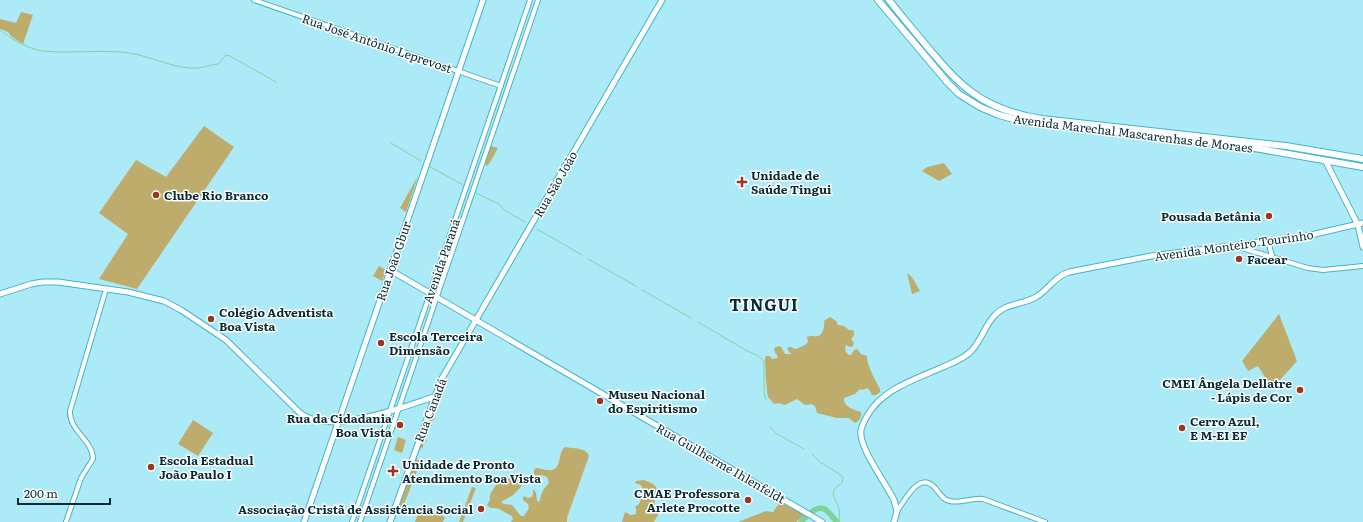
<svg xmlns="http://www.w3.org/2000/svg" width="1363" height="522" font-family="Literata,serif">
	<rect width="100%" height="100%" fill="#adeaf8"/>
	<!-- green -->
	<g fill="#beac6d">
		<path d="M21,12L33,15L23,44L11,36L8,32L0,29V19L16,23Z"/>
		<path d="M204,126L234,147L137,289L99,279L128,234L99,213L136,160L166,177Z"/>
		<path d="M491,146L498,148L489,164L487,166L485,163Z"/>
		<path d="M944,163L952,174L939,181L922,171L927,167Z"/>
		<path d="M418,176L406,212L400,208Z"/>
		<path d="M379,266L386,270L382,281L373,276Z"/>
		<path d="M907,273L912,277L920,291L912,294Z"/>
		<path d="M1279,314L1297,361L1272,389L1258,366L1248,371L1242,361Z"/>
		<path d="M830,317L836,321L838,325L844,326L849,330H853L854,332V335L851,339L854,343L853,346L850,347L846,345C844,349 846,353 849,355H851L854,350L857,349L861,354L867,356C866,364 876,381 880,389V392L876,395H872L868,388L862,390L860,389L855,394L844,398C843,407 855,410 861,412C862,417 859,421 855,423L849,418H837L817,413L815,406L811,404L805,405L797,399L785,405L778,403L774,404L768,397L767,392V389L766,382L765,358L766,356H770L772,359L777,358L778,356L775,353L774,348L779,346L781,347L785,354H791V353L789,352L787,348L790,347L796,349L805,345L808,342L807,337C811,335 814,337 818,336C823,335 825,325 824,321Z"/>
		<path d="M436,400L438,401L432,417L435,418L432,421V426H428L424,438L427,440L424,443L423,447L420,449L416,459L426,463L425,466L420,463L401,512L397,510Z"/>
		<path d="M193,420L213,433L198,456L178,444Z"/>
		<path d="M398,437L406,440L402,453L394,450Z"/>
		<path d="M565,447C574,449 586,447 589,456L567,518V522H510L513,520L512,516C507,514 504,511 499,509C494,507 491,510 487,505L490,500C489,492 493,491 496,485L494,477L496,476L512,479L520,476L523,477L525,479L520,488L513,495L501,502L504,504L512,505L520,515L521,516H524L529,508L528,504L523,500V498L524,496L528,498L532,497L533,495V490H534L536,493L537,501L539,502C541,499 540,497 542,493C543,489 546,487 549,483L547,477L541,475L536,476L534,474V470L536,468C540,468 544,470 548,470C563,472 557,452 565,447Z"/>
		<path d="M644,480C653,484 660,485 654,496L655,505L660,511L654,522H622L625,512L631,515L636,514V509L635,507L639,504L642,496L645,495L641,485L635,483L636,481Z"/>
		<path d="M472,487L476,488L463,522H459Z"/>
		<path d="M780,502L805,515L796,522H738L766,511L773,512Z"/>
		<path d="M420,508L445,517L443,522H415Z"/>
	</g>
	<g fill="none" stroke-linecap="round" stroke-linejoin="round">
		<!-- stream -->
		<g stroke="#81d19c" stroke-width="1">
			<path d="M0,30C11,39 30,50 44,51C72,54 101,49 129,53C150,56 170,67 191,68C200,69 209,65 218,64L226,55L230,56L276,82"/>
			<path d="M391,143L421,161"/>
			<path d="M429,166L463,185"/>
			<path d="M476,193L499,204L504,210L525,222"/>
			<path d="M537,229L582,255"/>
			<path d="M588,259L636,286"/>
			<path d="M642,290L691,318"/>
			<path d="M698,322L749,352L757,355L764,361V393L766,400"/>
			<path d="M770,427L777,434L804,449"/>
			<path d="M812,454L820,462L841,475L843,478L842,483C828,492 834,495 839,509C840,513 839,517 839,522"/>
		</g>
		<!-- river -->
		<path stroke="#81d19c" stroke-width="5.5" d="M801,522C807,517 817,503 826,510C830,513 833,518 837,522"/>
		<!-- minor casing -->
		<g stroke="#40b4cc" stroke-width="6">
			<g id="minor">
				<path d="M254,0L501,86"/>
				<path d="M1269,242L1270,249L1273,258"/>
				<path d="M1235,246L1308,268L1323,270L1363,266"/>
				<path d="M897,511C906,499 920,469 936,489C940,494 943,500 950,501C961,504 972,497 983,499L1045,522"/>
				<path d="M66,522L81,478L93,459C93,440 69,431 70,411L106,289"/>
				<path d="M352,522L530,0"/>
				<path d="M360,522L538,0"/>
			</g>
		</g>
		<!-- major casing -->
		<g stroke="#40b4cc" stroke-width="7">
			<g id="major">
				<path d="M1325,160L1358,225L1363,247"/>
				<path d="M390,270L822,522"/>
				<path d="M0,294L31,284L43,282H58L128,292L164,301L181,310L226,340L299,412C327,437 402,407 434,397"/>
				<path d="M304,522L483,0"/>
				<path d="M390,522L441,380L662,0"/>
				<path d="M894,522L897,511L894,500C886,483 858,447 861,430C862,425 865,420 867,416C882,389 916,379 943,367C952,363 961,360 969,353C981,343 984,326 995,315C1006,303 1022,305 1036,297C1048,290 1055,276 1069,272L1151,256L1302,237L1363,223"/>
			</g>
		</g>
		<!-- highway casing -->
		<g stroke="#40b4cc" stroke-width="8">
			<g id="highway">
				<path d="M878,0L948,83L959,94L980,107L999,115L1017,120L1041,124L1243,146L1363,167"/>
				<path d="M889,0C902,17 916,33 930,50C943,65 956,81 973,93C993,108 1017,115 1042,119L1286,146L1363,159"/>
			</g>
		</g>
		<!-- minor -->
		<use href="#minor" stroke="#fff" stroke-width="4"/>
		<!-- major -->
		<use href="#major" stroke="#fff" stroke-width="5"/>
		<!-- highway -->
		<use href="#highway" stroke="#fff" stroke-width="6"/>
	</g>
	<!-- markers -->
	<g fill="#9d341d" stroke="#fff" stroke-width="1.5">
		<path d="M740 176h4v4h4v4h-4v4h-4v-4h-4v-4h4z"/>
		<circle cx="156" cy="195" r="4"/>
		<circle cx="1269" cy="216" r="4"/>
		<circle cx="1239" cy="259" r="4"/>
		<circle cx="211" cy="319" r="4"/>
		<circle cx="381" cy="343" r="4"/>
		<circle cx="1300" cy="390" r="4"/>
		<circle cx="600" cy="401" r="4"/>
		<circle cx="400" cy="425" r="4"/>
		<circle cx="1182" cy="428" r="4"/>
		<circle cx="151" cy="467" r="4"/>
		<path d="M391 465h4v4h4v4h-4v4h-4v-4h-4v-4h4z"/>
		<circle cx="748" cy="500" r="4"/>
		<circle cx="481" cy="509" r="4"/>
	</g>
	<g text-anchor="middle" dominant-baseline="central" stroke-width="3" stroke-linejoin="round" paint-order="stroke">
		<!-- street labels -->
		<g font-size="12" fill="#062b33" stroke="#fff">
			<text transform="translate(377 43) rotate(19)">Rua José Antônio Leprevost</text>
			<text transform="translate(1133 133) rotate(7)">Avenida Marechal Mascarenhas de Moraes</text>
			<text transform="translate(555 184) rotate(-60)">Rua São João</text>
			<text transform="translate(1234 245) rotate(-8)">Avenida Monteiro Tourinho</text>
			<text transform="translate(393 261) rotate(-71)">Rua João Gbur</text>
			<text transform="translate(441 261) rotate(-71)">Avenida Paraná</text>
			<text transform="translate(430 410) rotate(-69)">Rua Canadá</text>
			<text transform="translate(721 463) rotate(30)">Rua Guilherme Ihlenfeldt</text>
		</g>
		<!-- poi labels -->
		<g font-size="12" font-weight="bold" fill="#062b33" stroke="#fff" text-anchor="start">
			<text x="751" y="175">Unidade de<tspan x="751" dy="14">Saúde Tingui</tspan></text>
			<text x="164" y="195">Clube Rio Branco</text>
			<text x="1261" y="216" text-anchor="end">Pousada Betânia</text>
			<text x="1247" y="259">Facear</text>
			<text x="219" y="312">Colégio Adventista<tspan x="219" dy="14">Boa Vista</tspan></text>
			<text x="389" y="336">Escola Terceira<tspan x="389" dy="14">Dimensão</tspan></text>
			<text x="1292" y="383" text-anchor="end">CMEI Ângela Dellatre<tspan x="1292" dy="14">- Lápis de Cor</tspan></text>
			<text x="608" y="394">Museu Nacional<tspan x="608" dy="14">do Espiritismo</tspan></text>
			<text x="392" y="418" text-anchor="end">Rua da Cidadania<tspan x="392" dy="14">Boa Vista</tspan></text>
			<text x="1190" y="421">Cerro Azul,<tspan x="1190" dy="14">E M-EI EF</tspan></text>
			<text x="159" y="460">Escola Estadual<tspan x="159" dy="14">João Paulo I</tspan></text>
			<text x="402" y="464">Unidade de Pronto<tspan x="402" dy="14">Atendimento Boa Vista</tspan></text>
			<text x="740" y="493" text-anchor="end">CMAE Professora<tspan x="740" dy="14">Arlete Procotte</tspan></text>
			<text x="473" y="509" text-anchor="end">Associação Cristã de Assistência Social</text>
		</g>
		<!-- district labels -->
		<g font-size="16" font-weight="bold" letter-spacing="1" fill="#062b33" stroke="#fff">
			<text x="764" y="304">TINGUI</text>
		</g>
	</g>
	<!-- scale -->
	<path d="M18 498v6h92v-6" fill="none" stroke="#062b33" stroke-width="2"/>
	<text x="24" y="498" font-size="12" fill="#062b33" stroke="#ffffff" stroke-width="3" paint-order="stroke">200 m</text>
</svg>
